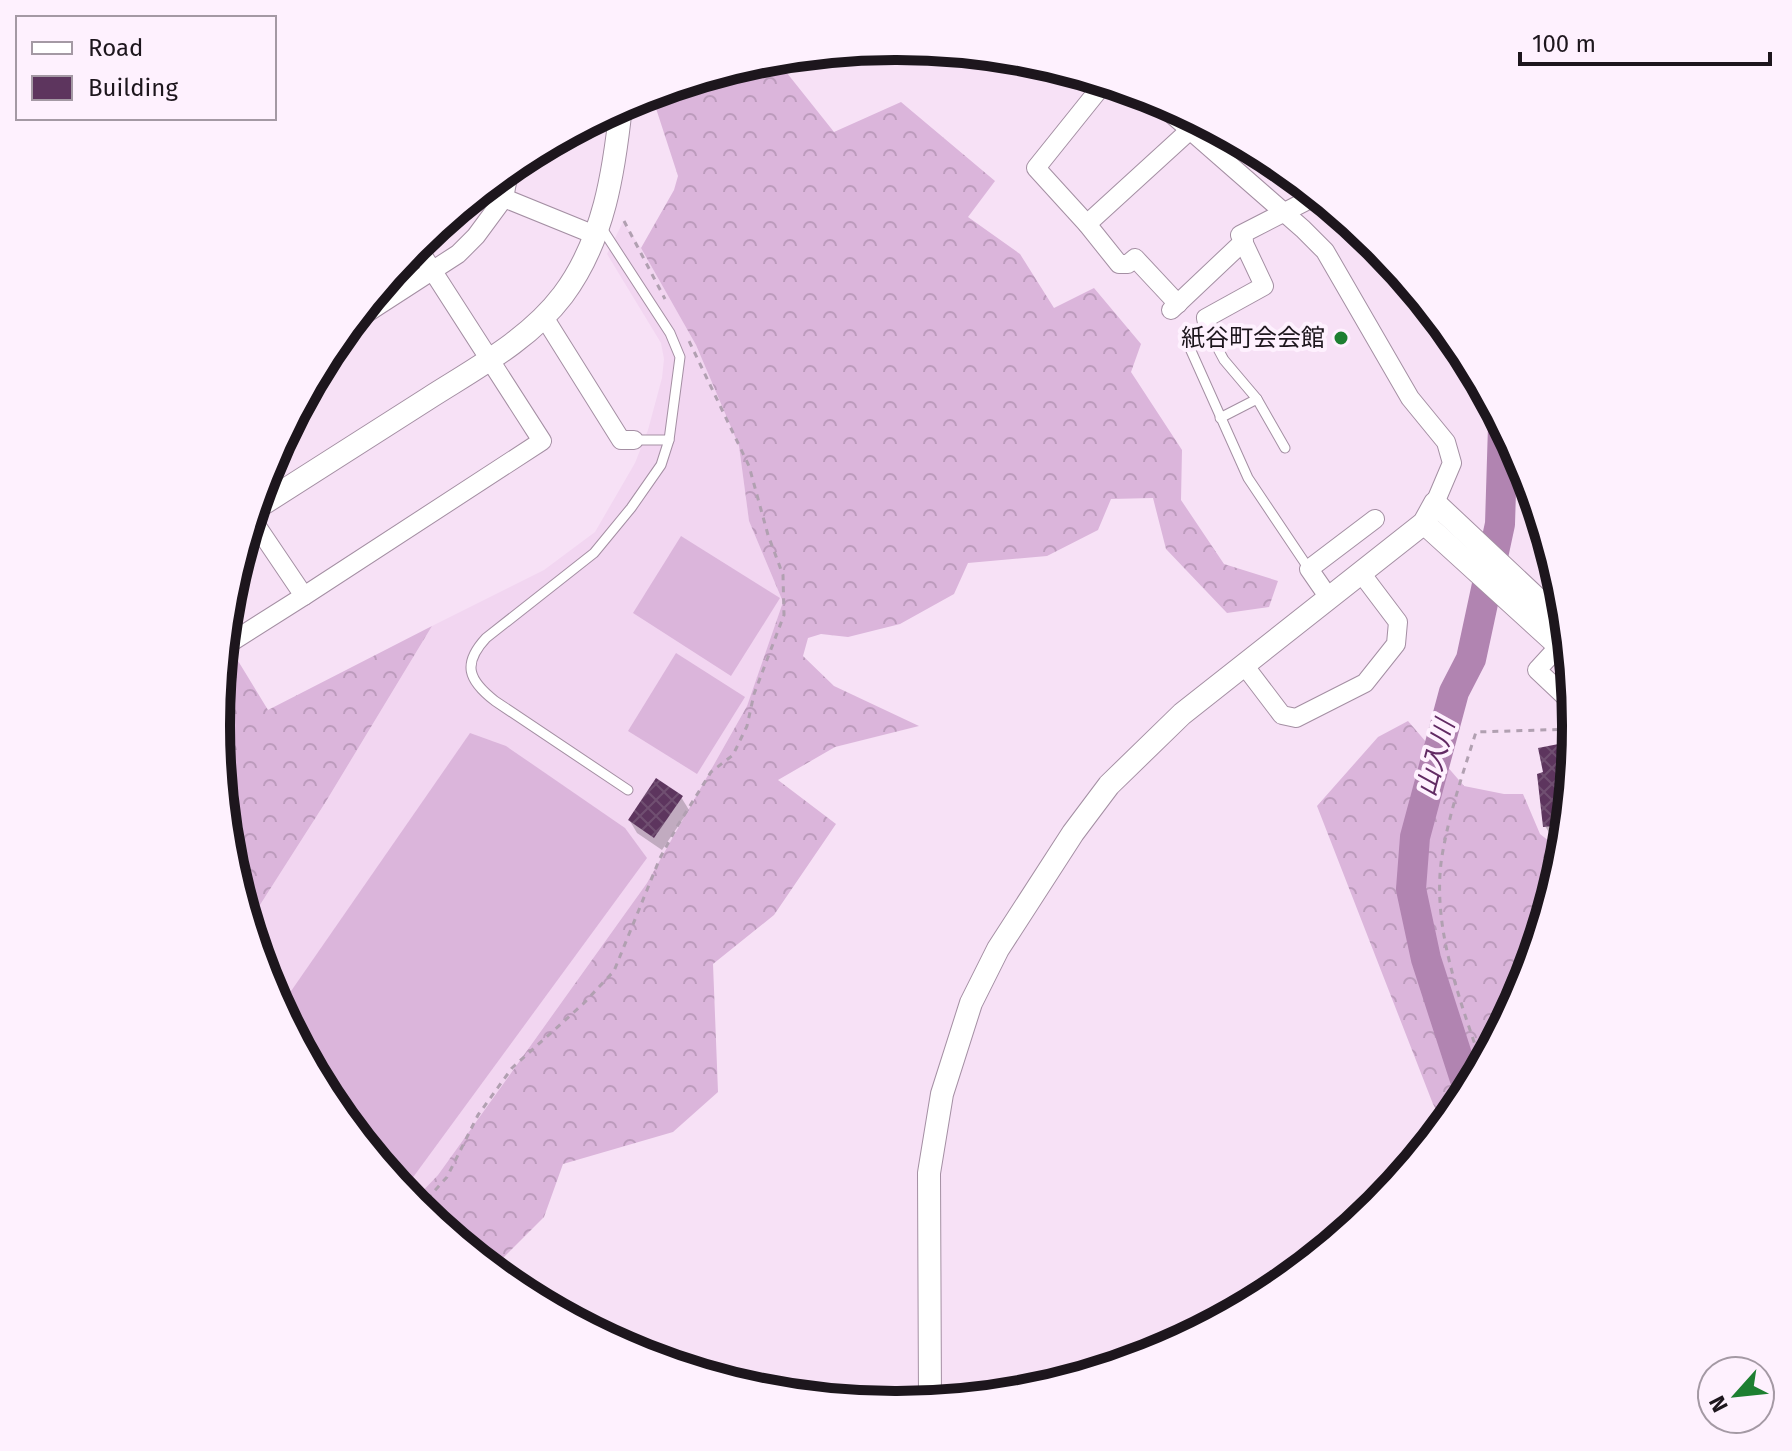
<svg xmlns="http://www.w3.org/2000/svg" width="1792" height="1451" font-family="'Fira Sans','Noto Sans JP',sans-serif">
	<defs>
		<pattern id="forest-crowns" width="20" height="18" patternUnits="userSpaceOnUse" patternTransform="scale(2)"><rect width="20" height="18" fill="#dbb5db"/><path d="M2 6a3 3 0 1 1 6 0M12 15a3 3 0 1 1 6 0" fill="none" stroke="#bc9bbc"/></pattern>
		<pattern id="building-cross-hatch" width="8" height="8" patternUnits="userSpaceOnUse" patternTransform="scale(2)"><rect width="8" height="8" fill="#5d355e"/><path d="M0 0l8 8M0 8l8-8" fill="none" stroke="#704f71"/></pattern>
	</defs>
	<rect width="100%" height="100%" fill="#f7e1f6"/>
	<!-- built -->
	<path fill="#f2d6f1" d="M623,222L641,248L696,345L739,446L749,521L783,602L747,706L647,883L438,1175L412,1202L331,1103L268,985L248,918L258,908L325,803L432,626L544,570L595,532L635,463L648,430L662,378L664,359L661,343L607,254Z"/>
	<!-- grass -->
	<g fill="#dbb5db">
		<path d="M681,536L780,598L731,676L633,613Z"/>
		<path d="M676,653L745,697L697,774L628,731Z"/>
		<path d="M470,733L506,746L625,828L647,858L403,1191L331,1103L280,1007Z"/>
	</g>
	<!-- forest -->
	<g fill="url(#forest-crowns)">
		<path d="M775,58L834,132L901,102L995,181L968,217L1020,254L1054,308L1094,288L1141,344L1131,372L1182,450L1181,500L1224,564L1278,581L1269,607L1227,613L1166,549L1153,498L1111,499L1098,530L1047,556L968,563L954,594L900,624L848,637L821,634L808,638L803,656L834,686L919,726L835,747L778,780L836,824L774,915L713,964L718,1092L673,1132L563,1164L544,1217L492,1269L412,1202L438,1175L647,883L747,706L783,602L749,521L739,446L696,345L641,248L674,190L678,176L651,93L764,59Z"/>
		<path d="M432,626L325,803L258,908L248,918L229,858L217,725L224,650L232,651L268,710Z"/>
		<path d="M1408,721L1464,786L1504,794H1523L1540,834L1563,852L1524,986L1461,1103L1444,1124L1433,1104L1317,806L1378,737Z"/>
	</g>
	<!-- shadow -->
	<g fill="#0003">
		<path d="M1574,743L1564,838L1553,839L1545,826Z"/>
		<path d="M681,797L689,810L662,850L637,833L630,821Z"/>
	</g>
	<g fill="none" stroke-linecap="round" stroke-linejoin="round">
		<!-- river -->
		<path stroke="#b184b1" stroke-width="30" d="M1468,1089L1426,959L1411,889L1415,837L1454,692L1471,659L1500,524L1503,426"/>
	</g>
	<!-- building -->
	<g fill="url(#building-cross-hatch)">
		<path d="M1574,741L1566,825L1543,827L1537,774L1543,772L1538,748Z"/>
		<path d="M656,778L683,796L654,838L628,820Z"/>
	</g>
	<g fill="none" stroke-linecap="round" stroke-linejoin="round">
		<!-- service casing -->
		<g stroke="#a48fa3" stroke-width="11">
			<g id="service">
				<path d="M601,227L670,333L680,357L669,440L661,465L631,508L594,553L486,638C462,664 468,680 495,701L628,790"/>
				<path d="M1220,418L1257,399"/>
				<path d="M634,440H669"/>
				<path d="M1285,448L1257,399L1224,360L1209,332L1188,344L1248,478L1309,569"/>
			</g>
		</g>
		<!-- minor casing -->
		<g stroke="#a48fa3" stroke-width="20">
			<g id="minor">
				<path d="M1105,82L1036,168L1087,224L1119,264H1128L1135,258L1178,304"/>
				<path d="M1151,96L1303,229L1325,251L1410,398L1446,442L1452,463L1435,503"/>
				<path d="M493,182L504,198L595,235"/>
				<path d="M1087,224L1190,130"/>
				<path d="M1171,310L1244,241"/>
				<path d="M544,317L621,440H634"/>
				<path d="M353,322L458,254L476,236L504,198L510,167"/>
				<path d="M1209,332L1206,318L1264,286L1240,235L1316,196"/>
				<path d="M252,519L304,596L542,441L416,245"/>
				<path d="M1329,598L1309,569L1375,519"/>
				<path d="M225,639L233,641L304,596"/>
				<path d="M1559,646L1537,670L1573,704"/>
				<path d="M1244,665L1282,715L1296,718L1365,683L1396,644L1398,622L1361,573"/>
			</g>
		</g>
		<!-- tertiary casing -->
		<g stroke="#a48fa3" stroke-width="24">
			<g id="tertiary">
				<path d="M255,509C313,472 371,435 429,398C476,368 529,340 563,295C604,240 614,172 621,106"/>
				<path d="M1424,523L1569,655"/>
				<path d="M930,1402L929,1173L942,1094L971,1003L998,949L1073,833L1109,785L1182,714L1424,523L1435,503L1566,626"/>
			</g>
		</g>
		<!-- path -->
		<g stroke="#b1a0b1" stroke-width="3" stroke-dasharray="6 6" stroke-linecap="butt">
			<path d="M624,221L665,299"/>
			<path d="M1482,1065C1460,1000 1431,926 1442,856C1449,814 1463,773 1476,732L1575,729"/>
			<path d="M419,1208L447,1177L478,1115L512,1068L583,1004L614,971L660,858L678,825L711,772L733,755L747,726L754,694L784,615L783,575L768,535L749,466L689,341"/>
		</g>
		<!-- service -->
		<use href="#service" stroke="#fff" stroke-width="9"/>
		<!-- minor -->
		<use href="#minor" stroke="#fff" stroke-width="18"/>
		<!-- tertiary -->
		<use href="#tertiary" stroke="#fff" stroke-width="22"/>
	</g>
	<!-- markers -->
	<circle fill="#1d7f31" stroke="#fef1fe" stroke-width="3" cx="1341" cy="338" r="8"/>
	<g text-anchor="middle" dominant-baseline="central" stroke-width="8" stroke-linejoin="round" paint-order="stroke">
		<!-- poi labels -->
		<g font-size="24" fill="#1d161d" stroke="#fef1fe" text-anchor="end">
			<text x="1325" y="338">紙谷町会会館</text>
		</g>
		<!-- water labels -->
		<g font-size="26" font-style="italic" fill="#612a63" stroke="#fef1fe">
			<text transform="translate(1436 758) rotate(-75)">山入川</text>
		</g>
	</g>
	<!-- crop -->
	<path d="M0 0H1792V1451H0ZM895 60H897A665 665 0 0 1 1562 725V726A665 665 0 0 1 897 1391H895A665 665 0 0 1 230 726V725A665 665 0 0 1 895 60Z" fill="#fef1fe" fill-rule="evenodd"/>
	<path fill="none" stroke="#1d161d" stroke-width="10" d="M895 60H897A665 665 0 0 1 1562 725V726A665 665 0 0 1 897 1391H895A665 665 0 0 1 230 726V725A665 665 0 0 1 895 60Z"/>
	<!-- legend -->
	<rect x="16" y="16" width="260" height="104" fill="#fef1fe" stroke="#a499a4" stroke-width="2"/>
	<rect x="32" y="42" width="40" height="12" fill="#ffffff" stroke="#a499a4" stroke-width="2"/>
	<text x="88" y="56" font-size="24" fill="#1d161d">Road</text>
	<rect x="32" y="76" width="40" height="24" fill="#5d355e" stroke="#a499a4" stroke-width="2"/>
	<text x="88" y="96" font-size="24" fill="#1d161d">Building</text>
	<!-- north arrow -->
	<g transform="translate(1736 1395) rotate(243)"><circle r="38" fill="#fef1fe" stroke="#a499a4" stroke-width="2"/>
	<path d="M0-6L14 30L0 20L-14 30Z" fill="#1d7f31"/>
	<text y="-12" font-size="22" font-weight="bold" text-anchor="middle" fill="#1d161d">N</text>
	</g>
	<!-- scale -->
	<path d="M1520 52v12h250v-12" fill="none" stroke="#1d161d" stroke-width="4"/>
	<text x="1532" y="52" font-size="24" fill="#1d161d" stroke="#fef1fe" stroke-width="6" paint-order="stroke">100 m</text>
</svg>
